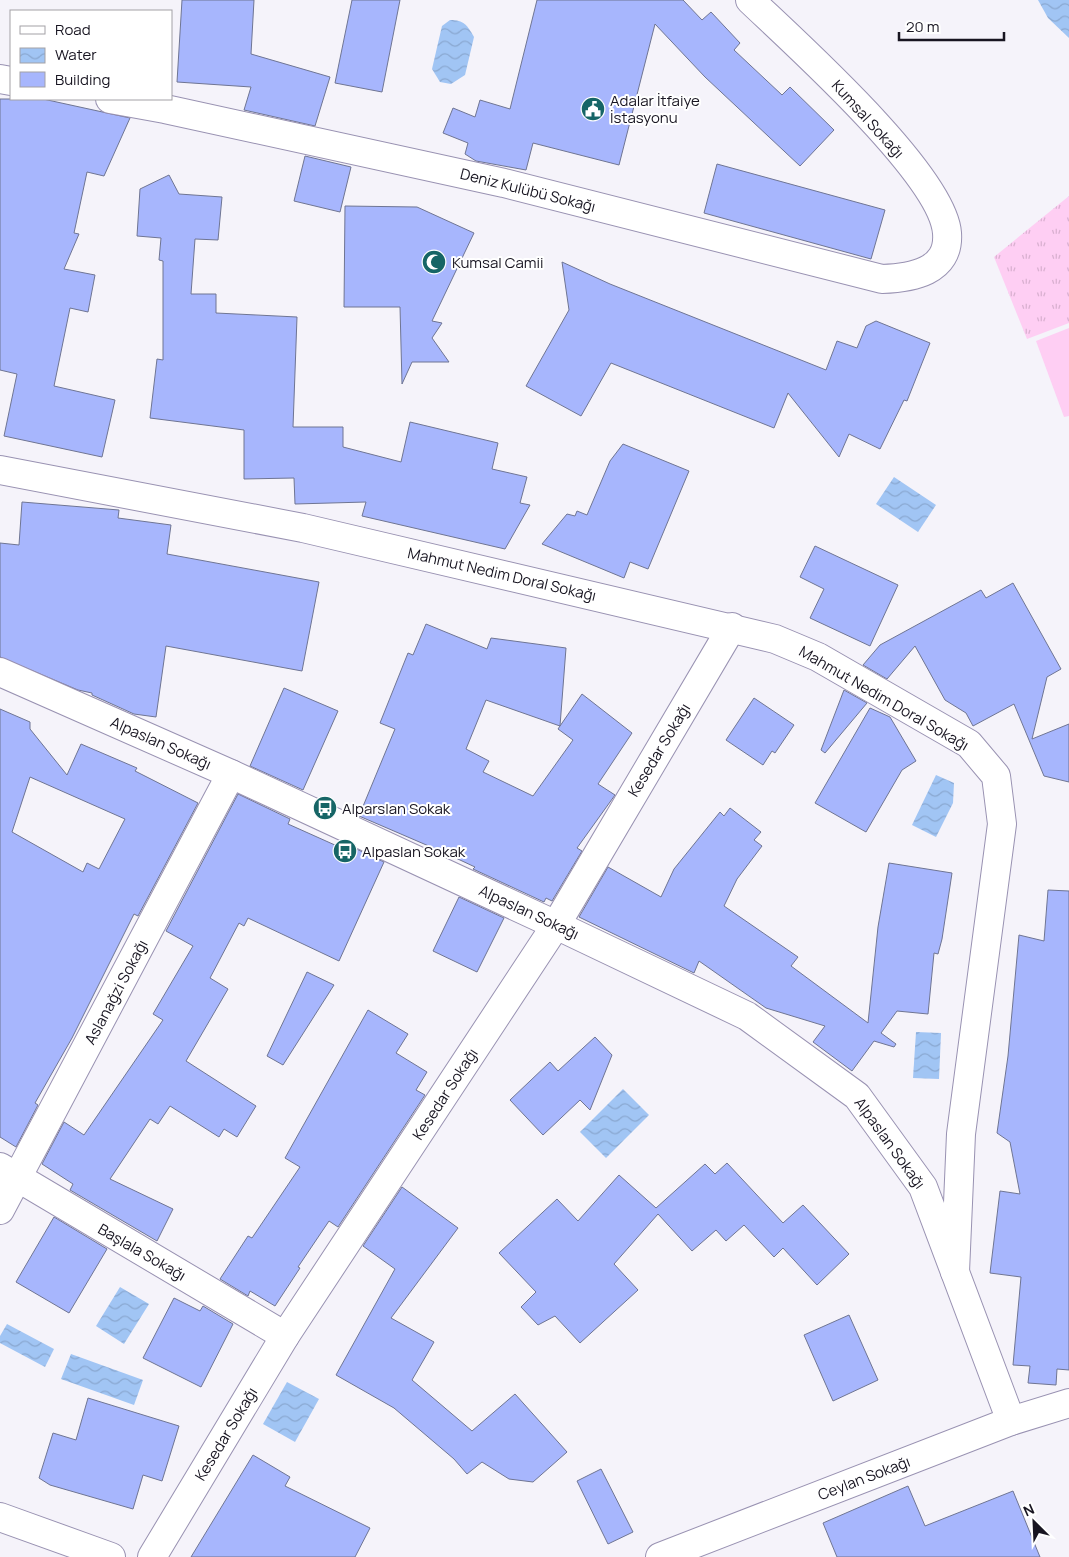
<svg xmlns="http://www.w3.org/2000/svg" width="1069" height="1557" font-family="Manrope,sans-serif">
	<defs>
		<pattern id="grass-tufts" width="24" height="20" patternUnits="userSpaceOnUse" patternTransform="scale(1.25)"><rect width="24" height="20" fill="#fecef3"/><path d="M3 7l-1-3M5 7V3M7 7l1-3M15 17l-1-3M17 17v-4M19 17l1-3" fill="none" stroke="#d9b0d0"/></pattern>
		<pattern id="water-waves" width="16" height="10" patternUnits="userSpaceOnUse" patternTransform="scale(1.25)"><rect width="16" height="10" fill="#a1c5f4"/><path d="M0 5q4-4 8 0t8 0" fill="none" stroke="#8aa8d1"/></pattern>
	</defs>
	<rect width="100%" height="100%" fill="#f5f3fa"/>
	<!-- grass -->
	<path fill="url(#grass-tufts)" d="M1069,196V323L1027,339L994,257Z"/>
	<!-- pitch -->
	<path fill="#fecef3" d="M1069,328V416L1064,417L1036,341Z"/>
	<!-- water -->
	<g fill="url(#water-waves)">
		<path d="M1038,0H1069V38L1048,18Z"/>
		<path d="M450,20C464,20 467,25 474,37L465,75L451,84L440,82L432,69L442,26Z"/>
		<path d="M894,477L936,505L918,532L876,504Z"/>
		<path d="M936,775L954,783L953,803L936,837L912,825Z"/>
		<path d="M916,1032L941,1033L939,1079L913,1078Z"/>
		<path d="M623,1089L649,1115L606,1158L580,1132Z"/>
		<path d="M120,1287L149,1304L124,1344L96,1326Z"/>
		<path d="M7,1324L54,1349L45,1367L0,1343V1336Z"/>
		<path d="M71,1354L143,1380L134,1405L61,1379Z"/>
		<path d="M287,1382L319,1399L295,1442L263,1424Z"/>
	</g>
	<!-- building -->
	<g fill="#a7b6fd" stroke="#6f7593" fill-rule="evenodd">
		<path d="M182,0H254L251,54L330,77L315,126L244,110L251,87L177,82Z"/>
		<path d="M352,0H400L382,92L335,83Z"/>
		<path d="M537,0H683L702,20L711,12L740,43L734,50L782,95L790,87L834,130L800,166L705,77L655,24L619,165L533,143L526,170L476,161L465,154L468,143L443,133L453,108L475,117L480,100L510,109Z"/>
		<path d="M0,99H43L130,118L104,176L87,172L74,233L79,234L64,269L95,275L88,312L70,308L54,386L115,400L102,457L4,436L17,374L0,370Z"/>
		<path d="M305,156L351,167L340,212L294,201Z"/>
		<path d="M717,164L885,210L871,259L704,213Z"/>
		<path d="M169,175L179,194L222,197L218,240L195,239L191,294H216V313L297,317L293,427H343V447L401,462L410,422L498,443L492,469L527,477L520,503L530,505L505,549L362,516L366,502L295,504L294,478L244,479V430L150,418L157,359L163,360V261L159,260L161,238L137,236L140,189Z"/>
		<path d="M345,206L417,207L474,233L432,321L442,323L432,338L449,362H412L402,384L400,307H344Z"/>
		<path d="M562,262L610,284L826,370L837,341L857,348L866,326L876,321L930,343L907,401L904,400L880,449L849,434L839,457L788,393L774,428L611,363L581,416L526,386L569,310Z"/>
		<path d="M623,444L689,471L648,569L630,562L624,578L542,544L567,514L575,516L577,511L587,515L610,461Z"/>
		<path d="M22,502L119,510L118,518L171,525L167,554L319,582L302,671L166,646L156,717L134,714L92,695V693L78,690L0,657V543L19,545Z"/>
		<path d="M815,546L898,585L870,646L810,618L824,589L800,577Z"/>
		<path d="M1013,583L1061,669L1047,677L1032,739L1069,724V782L1044,776L1014,704L973,726L966,713L945,700L915,646L887,679L863,665L880,645L981,590L986,598Z"/>
		<path d="M426,624L487,649L491,638L566,648L560,726L582,694L632,733L598,784L615,795L577,848L582,851L552,901L546,898L544,902L473,869L475,867L445,853L359,816L395,729L380,723L408,653L413,655ZM486,700L560,726L558,729L573,740L533,796L483,772L489,761L466,749Z"/>
		<path d="M284,688L338,711L303,790L250,766Z"/>
		<path d="M844,690L867,703L825,753L821,750Z"/>
		<path d="M754,698L794,725L775,753L772,751L763,765L726,740Z"/>
		<path d="M870,708L890,717L916,761L902,770L866,832L815,803Z"/>
		<path d="M0,709L30,722V729L67,775L81,744L137,768L135,771L198,803L138,916L134,914L72,1038L35,1103L38,1105L16,1147L0,1137ZM30,777L125,819L99,869L87,863L83,872L12,832Z"/>
		<path d="M238,794L290,819L288,824L346,850L348,845L384,862L339,961L248,918L244,926L239,923L210,978L228,989L186,1061L256,1106L237,1137L224,1129L219,1137L170,1106L158,1124L150,1119L110,1179L173,1209L157,1241L70,1190L73,1184L42,1164L64,1122L84,1135L163,1020L153,1014L193,946L166,931Z"/>
		<path d="M730,808L761,832L754,840L762,846L737,879L724,906L798,957L791,966L868,1023L878,927L889,863L952,873L942,939L938,954L934,953L928,1014L897,1011L881,1033L896,1044L894,1047L874,1041L852,1071L813,1042L825,1026L766,1008L699,961L694,973L579,917L608,867L661,897L674,869L720,812L724,816Z"/>
		<path d="M1048,890L1069,891V1370L1057,1369L1056,1385L1028,1383L1030,1366L1013,1365L1021,1277L990,1273L1000,1191L1020,1194L1010,1142L997,1133L1008,1056L1019,935L1044,941Z"/>
		<path d="M459,897L504,918L477,972L433,951Z"/>
		<path d="M307,972L334,985L283,1065L267,1056Z"/>
		<path d="M368,1010L408,1034L396,1053L427,1072L416,1090L425,1095L338,1227L329,1221L298,1267L300,1268L275,1306L250,1291L248,1296L220,1279L248,1236L252,1238L300,1167L285,1158Z"/>
		<path d="M595,1037L612,1055L590,1110L580,1100L543,1135L510,1100L550,1062L558,1071Z"/>
		<path d="M727,1163L783,1223L803,1205L849,1254L817,1285L783,1248L774,1257L744,1225L726,1241L716,1230L692,1251L658,1214L614,1264L638,1290L580,1343L555,1316L538,1325L521,1307L536,1292L499,1253L557,1199L578,1221L619,1175L656,1208L705,1164L715,1174Z"/>
		<path d="M402,1187L458,1228L391,1318L434,1342L412,1380L472,1431L515,1394L567,1452L533,1482L509,1479L482,1462L467,1474L454,1459L394,1408L336,1375L395,1269L363,1246Z"/>
		<path d="M54,1217L107,1249L69,1313L16,1282Z"/>
		<path d="M174,1298L200,1311L203,1306L233,1324L201,1387L143,1358Z"/>
		<path d="M849,1315L878,1380L833,1401L804,1335Z"/>
		<path d="M88,1398L179,1426L162,1481L143,1475L133,1509L50,1485L39,1478L53,1433L76,1440Z"/>
		<path d="M253,1455L290,1477L285,1486L370,1528L355,1557H191Z"/>
		<path d="M601,1469L633,1532L608,1544L577,1481Z"/>
		<path d="M908,1486L925,1526L1013,1491L1040,1557H837L823,1523Z"/>
	</g>
	<g fill="none" stroke-linecap="round" stroke-linejoin="round">
		<!-- minor casing -->
		<g stroke="#9992b2" stroke-width="30">
			<g id="minor">
				<path d="M0,79L11,81"/>
				<path d="M110,99L165,109L504,183L882,279C911,278 950,272 947,233C943,175 794,42 750,0"/>
				<path d="M0,470L303,528L775,639L818,657L969,744L996,776L1002,824L961,1134L955,1272"/>
				<path d="M0,672L231,774L556,925L747,1016L857,1096L923,1187L1011,1421"/>
				<path d="M0,1167L285,1336"/>
				<path d="M0,1210L231,774"/>
				<path d="M152,1557L285,1336L556,925L732,627"/>
				<path d="M660,1557L1011,1421L1069,1403"/>
			</g>
		</g>
		<!-- tertiary casing -->
		<g stroke="#9992b2" stroke-width="30">
			<path id="tertiary" d="M0,1517L111,1557"/>
		</g>
		<!-- minor -->
		<use href="#minor" stroke="#fff" stroke-width="28"/>
		<!-- tertiary -->
		<use href="#tertiary" stroke="#fff" stroke-width="28"/>
	</g>
	<!-- icons -->
	<defs>
		<g id="civic-disc" transform="scale(1.25)"><circle r="9.5" fill="#166566" stroke="#fff"/><path d="M-.6-6.5H3V-4.5H.6V-3L4-1V1h2V6H-6V1h2V-1L-.6-3ZM-1.2 2.5V6h2.4V2.5Z" fill="#fff"/></g>
		<g id="mosque-disc" transform="scale(1.25)"><circle r="9.5" fill="#166566" stroke="#fff"/><path d="M3.5-4.9A6 6 0 1 0 3.5 4.9A5 5 0 1 1 3.5-4.9Z" fill="#fff"/></g>
		<g id="bus-disc" transform="scale(1.25)"><circle r="9.5" fill="#166566" stroke="#fff"/><path d="M-5-6H5V4H4V6H2V4H-2V6H-4V4H-5ZM-3.5-4V0h7V-4ZM-3.5 1.2v1.5H-2V1.2ZM2 1.2v1.5H3.5V1.2Z" fill="#fff"/></g>
	</defs>
	<g fill-rule="evenodd">
		<use href="#civic-disc" x="593" y="109"/>
		<use href="#mosque-disc" x="434" y="262"/>
		<use href="#bus-disc" x="325" y="808"/>
		<use href="#bus-disc" x="345" y="851"/>
	</g>
	<g text-anchor="middle" dominant-baseline="central" stroke-width="4" stroke-linejoin="round" paint-order="stroke">
		<!-- poi labels -->
		<g font-size="15" fill="#181521" stroke="#fff" text-anchor="start">
			<text x="610" y="100">Adalar İtfaiye<tspan x="610" dy="17">İstasyonu</tspan></text>
			<text x="452" y="262">Kumsal Camii</text>
			<text x="342" y="808">Alparslan Sokak</text>
			<text x="362" y="851">Alpaslan Sokak</text>
		</g>
		<!-- street labels -->
		<g font-size="15" fill="#181521" stroke="#fff">
			<text transform="translate(868 119) rotate(48)">Kumsal Sokağı</text>
			<text transform="translate(528 190) rotate(14)">Deniz Kulübü Sokağı</text>
			<text transform="translate(502 574) rotate(13)">Mahmut Nedim Doral Sokağı</text>
			<text transform="translate(884 698) rotate(30)">Mahmut Nedim Doral Sokağı</text>
			<text transform="translate(161 743) rotate(24)">Alpaslan Sokağı</text>
			<text transform="translate(659 750) rotate(-59)">Kesedar Sokağı</text>
			<text transform="translate(529 912) rotate(25)">Alpaslan Sokağı</text>
			<text transform="translate(116 992) rotate(-62)">Aslanağzi Sokağı</text>
			<text transform="translate(445 1094) rotate(-57)">Kesedar Sokağı</text>
			<text transform="translate(890 1143) rotate(54)">Alpaslan Sokağı</text>
			<text transform="translate(142 1252) rotate(30)">Başlala Sokağı</text>
			<text transform="translate(226 1434) rotate(-59)">Kesedar Sokağı</text>
			<text transform="translate(864 1478) rotate(-21)">Ceylan Sokağı</text>
		</g>
	</g>
	<!-- legend -->
	<rect x="10" y="10" width="162" height="90" fill="#ffffff" stroke="#a3a1a6"/>
	<rect x="20" y="26" width="25" height="8" fill="#ffffff" stroke="#a3a1a6"/>
	<text x="55" y="35" font-size="15" fill="#181521">Road</text>
	<rect x="20" y="48" width="25" height="15" fill="url(#water-waves)" stroke="#a3a1a6"/>
	<text x="55" y="60" font-size="15" fill="#181521">Water</text>
	<rect x="20" y="72" width="25" height="15" fill="#a7b6fd" stroke="#a3a1a6"/>
	<text x="55" y="85" font-size="15" fill="#181521">Building</text>
	<!-- north arrow -->
	<g transform="translate(1034 1522) rotate(336)" stroke="#ffffff" stroke-width="4" paint-order="stroke">
	<path d="M0-4L9 19L0 12L-9 19Z" fill="#181521"/>
	<text y="-8" font-size="14" font-weight="bold" text-anchor="middle" fill="#181521">N</text>
	</g>
	<!-- scale -->
	<path d="M899 32v8h105v-8" fill="none" stroke="#181521" stroke-width="2.5"/>
	<text x="906" y="32" font-size="15" fill="#181521" stroke="#ffffff" stroke-width="4" paint-order="stroke">20 m</text>
</svg>
